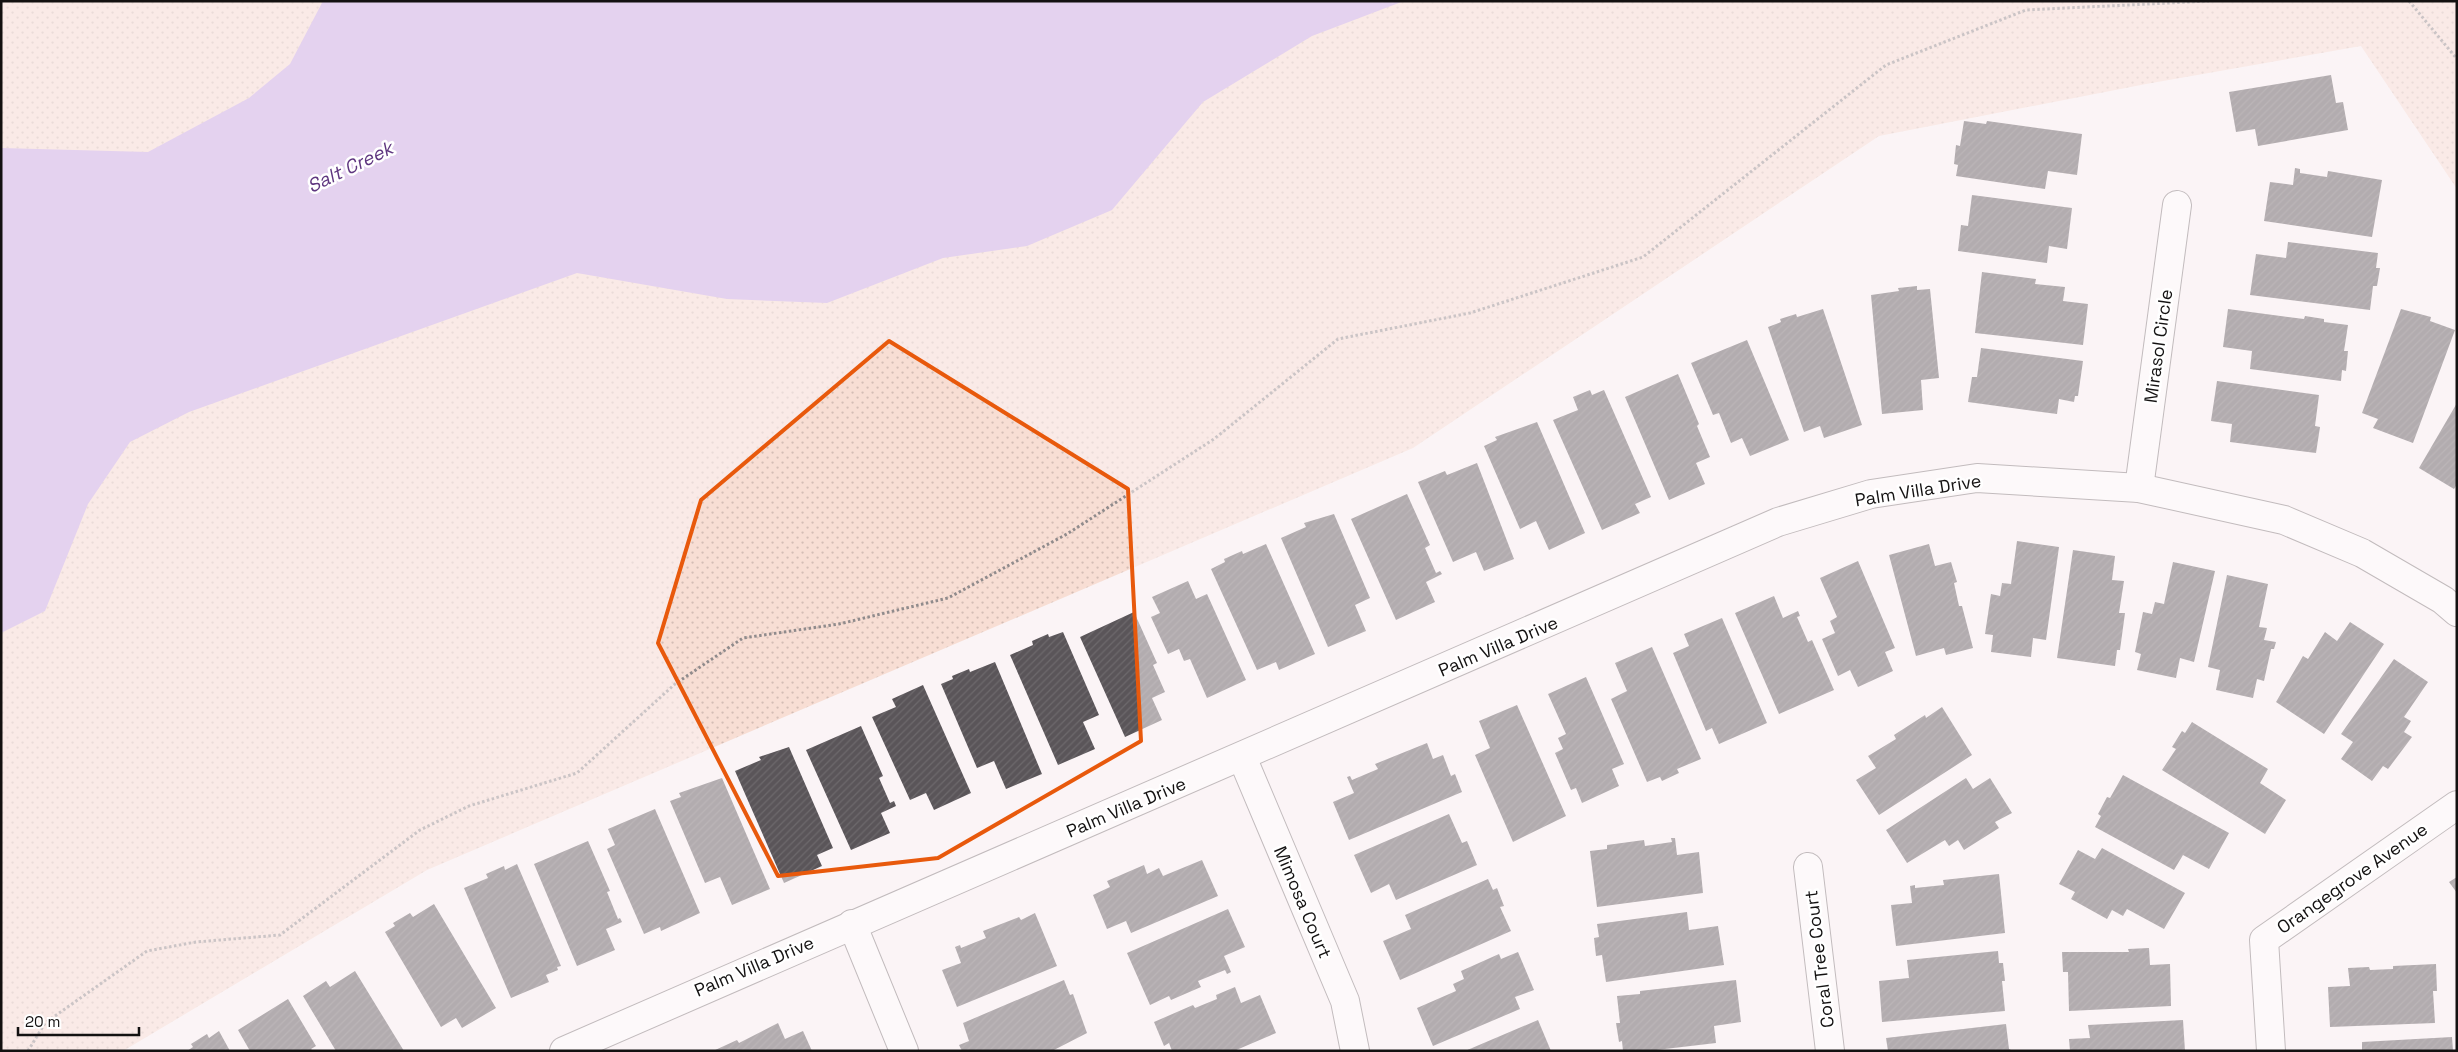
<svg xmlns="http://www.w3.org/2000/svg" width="2458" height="1052" font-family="'Space Grotesk',sans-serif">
	<defs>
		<pattern id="grass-dots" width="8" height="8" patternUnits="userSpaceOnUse" patternTransform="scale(1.25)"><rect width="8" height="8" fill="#f8ded4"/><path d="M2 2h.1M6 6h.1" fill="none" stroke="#d4bdb5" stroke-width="1.8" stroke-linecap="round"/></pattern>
		<pattern id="building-hatch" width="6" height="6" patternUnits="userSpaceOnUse" patternTransform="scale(1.25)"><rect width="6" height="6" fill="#5a5559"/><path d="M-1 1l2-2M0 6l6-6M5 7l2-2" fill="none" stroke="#6d696c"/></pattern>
	</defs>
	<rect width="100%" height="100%" fill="#fbf4f6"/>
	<!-- grass -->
	<path fill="url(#grass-dots)" d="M1,1H2457V189L2361,46L2146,84L1879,136L1413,448L427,870L123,1051H1Z"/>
	<!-- water -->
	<path fill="#c8a8e7" d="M323,1H1404L1312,36L1203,102L1112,210L1027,246L943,258L827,303L727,299L577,273L189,412L130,442L88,504L45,611L1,633V148L148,152L249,98L290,64Z"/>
	<!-- building -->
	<g fill="url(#building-hatch)">
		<path d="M2331,75L2336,103L2343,102L2348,130L2258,146L2255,129L2236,132L2229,92Z"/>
		<path d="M1964,121L1986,124L1987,121L2082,134L2077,175L2048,171L2045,189L1956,176L1958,165L1954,164L1956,145L1960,146Z"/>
		<path d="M2295,168L2300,169V173L2327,177L2328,171L2382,180L2372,237L2264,221L2270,182L2293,185Z"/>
		<path d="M1972,195L2072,208L2067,249L2049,246L2047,263L1958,251L1961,225L1968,226Z"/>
		<path d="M2288,242L2378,253L2376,268H2380L2377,286H2373L2370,310L2250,295L2256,254L2286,258Z"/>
		<path d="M1982,272L2036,279L2035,284L2065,287L2063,301L2088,304L2083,345L1975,333Z"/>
		<path d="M1917,286V290L1930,289L1939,378L1921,380L1923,410L1882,414L1871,295L1899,291L1898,288Z"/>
		<path d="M1823,309L1862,425L1824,438L1820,426L1804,432L1768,327L1781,322L1780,319L1796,314L1797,317Z"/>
		<path d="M2228,309L2304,319L2305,316L2324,319V322L2348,325L2344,351H2348L2346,371L2342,370L2341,381L2250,369L2252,351L2223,347Z"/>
		<path d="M2401,309L2431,317L2430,321L2455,330L2413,443L2373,428L2378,419L2362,413Z"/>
		<path d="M1747,340L1789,440L1750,456L1742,438L1731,443L1719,413L1713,415L1691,363Z"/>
		<path d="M1981,348L2083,361L2078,396H2075L2074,402L2059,399L2057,414L1968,402L1972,377H1977Z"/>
		<path d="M1678,374L1699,424L1697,426L1710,457L1696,463L1705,484L1669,500L1625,397Z"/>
		<path d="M2217,381L2319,395L2315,426L2320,427L2316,453L2230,442L2232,424L2211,421Z"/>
		<path d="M1590,390L1592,395L1604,390L1651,497L1635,504L1640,513L1602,530L1553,420L1578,410L1573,397Z"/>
		<path d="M2457,403V484L2454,489L2419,468Z"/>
		<path d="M1537,422L1585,533L1549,550L1536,521L1520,529L1484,446L1497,440L1495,437Z"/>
		<path d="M1477,463L1514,559L1484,571L1476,552L1453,562L1418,482L1445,471L1447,475Z"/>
		<path d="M1407,494L1430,545L1425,548L1436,573L1440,571L1442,574L1426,582L1435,602L1396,620L1351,519Z"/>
		<path d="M1334,514L1370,598L1355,605L1366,631L1328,647L1281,538L1306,527L1304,523Z"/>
		<path d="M2017,541L2059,547L2046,640L2033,638L2031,657L1991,652L1993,635L1985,634L1991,594L2000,596L2002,583L2011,584Z"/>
		<path d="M1266,544L1315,654L1279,670L1276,662L1257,670L1211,569L1225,562L1224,559L1242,551L1243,554Z"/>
		<path d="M1929,544L1935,566L1951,562L1957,582L1954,583L1959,606H1962L1973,648L1946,655L1944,648L1916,656L1889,555Z"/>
		<path d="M2073,550L2115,556L2112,580L2124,581L2119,613H2125L2120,650H2117L2115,666L2057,658Z"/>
		<path d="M1858,561L1895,648L1885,652L1893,671L1858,687L1850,670L1838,676L1822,639L1835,633L1830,621L1837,617L1820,578Z"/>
		<path d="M2173,562L2215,571L2194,662L2180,658L2176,678L2137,670L2141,654L2135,652L2143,612L2152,614L2155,602L2164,604Z"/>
		<path d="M2227,575L2268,584L2259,627L2267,628L2264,640L2276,642L2274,649H2271L2264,681L2257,679L2253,698L2216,690L2220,670L2208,667Z"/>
		<path d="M1188,581L1196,599L1207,594L1246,680L1207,698L1190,659L1184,661L1179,649L1168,654L1151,617L1160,613L1152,597Z"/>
		<path d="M1774,596L1783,618L1798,611L1800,616L1797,617L1808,642L1812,640L1834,690L1779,714L1735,613Z"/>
		<path d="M1134,612L1157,663L1153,665L1165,692L1152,698L1162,720L1125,737L1080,637Z"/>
		<path d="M1722,618L1767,723L1719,744L1712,728L1706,731L1673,653L1689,646L1684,634Z"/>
		<path d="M2350,622L2384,644L2324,734L2276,702L2303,656L2308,659L2325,632L2337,641Z"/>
		<path d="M1063,632L1099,715L1083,722L1095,749L1058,765L1010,655L1033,645L1032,641L1048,634L1049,637Z"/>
		<path d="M1652,647L1701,759L1677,769L1679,773L1662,781L1660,777L1647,782L1611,699L1627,691L1615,663Z"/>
		<path d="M2394,659L2428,682L2404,717L2411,721L2404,732L2412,737L2388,769L2383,766L2372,781L2341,759L2353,742L2341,734Z"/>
		<path d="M995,662L1042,774L1006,789L994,761L977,768L941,684L953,679L952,676L969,669L970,672Z"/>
		<path d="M1586,677L1624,764L1612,769L1619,786L1582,803L1576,788L1571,790L1555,753L1563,749L1558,738L1566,734L1548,694Z"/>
		<path d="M923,685L971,793L934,810L926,793L910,800L872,717L896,707L892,699Z"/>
		<path d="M1517,705L1566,816L1513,842L1475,755L1490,748L1479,721Z"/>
		<path d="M1942,707L1972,755L1879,815L1856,780L1876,768L1868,756L1896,739L1894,735L1925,715L1926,718Z"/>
		<path d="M2192,722L2268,769L2260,783L2286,800L2265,834L2162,770L2176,749L2172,747L2182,731L2185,733Z"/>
		<path d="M861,726L883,776L879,778L890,803L894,801L896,806L881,813L890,833L851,850L806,750Z"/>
		<path d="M1427,743L1433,759L1443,755L1451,776L1455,774L1462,792L1349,840L1333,802L1354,793L1347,777L1350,776L1352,780L1378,769L1375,764Z"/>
		<path d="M789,747L833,848L817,855L822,866L784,883L735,771L761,760L759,757Z"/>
		<path d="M2123,775L2229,833L2209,869L2183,855L2174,870L2095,827L2101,816L2098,814L2107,797L2110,798Z"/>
		<path d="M722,778L770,889L732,905L720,877L705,883L670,801L681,797L679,793Z"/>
		<path d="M1966,778L1973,789L1990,778L2012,813L1995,822L1999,828L1964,850L1958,840L1949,846L1945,840L1907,863L1886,830Z"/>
		<path d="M655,809L700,913L661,931L660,927L644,934L607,849L615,845L608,829Z"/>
		<path d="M1449,814L1462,843L1467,841L1477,865L1396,900L1389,884L1371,893L1354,855Z"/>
		<path d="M1671,838H1675L1677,855L1699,852L1703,893L1597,907L1590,851L1607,849V845L1644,840L1645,846L1672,842Z"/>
		<path d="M588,841L610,891L607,892L618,919L620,918L622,922L606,929L615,950L577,966L534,864Z"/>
		<path d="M2102,848L2185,893L2164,929L2127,909L2123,916L2112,910L2107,919L2071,899L2075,892L2059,884L2078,850L2095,859Z"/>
		<path d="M1202,860L1218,896L1131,933L1126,921L1107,929L1093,895L1110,887L1107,881L1144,865L1147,874L1159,868L1163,876Z"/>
		<path d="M517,864L561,966L557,967L558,970L546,975L549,982L511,998L464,888L488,878L486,874L504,866L505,870Z"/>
		<path d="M1999,874L2005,933L1896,946L1891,905L1912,903L1910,886L1915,885V888L1944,885L1943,880Z"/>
		<path d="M2457,877V893L2449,882Z"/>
		<path d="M1488,879L1493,890L1497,888L1504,906L1500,907L1511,931L1400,980L1383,941L1411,929L1405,915Z"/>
		<path d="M434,904L496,1008L462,1028L456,1018L441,1027L385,932L395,926L393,923L410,913L413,917Z"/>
		<path d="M1228,909L1245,947L1224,956L1231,972L1227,974L1225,970L1198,981L1201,987L1171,1000L1169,996L1150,1005L1127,953Z"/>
		<path d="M1687,912L1689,930L1718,926L1724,965L1606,982L1602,955L1596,956L1594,938L1599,937L1597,924Z"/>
		<path d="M1035,913L1057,966L957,1007L942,970L961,963L955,947L960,945L961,948L986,938L983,931L1019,917L1021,920Z"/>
		<path d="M2149,948L2150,965L2170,964L2171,1006L2069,1011L2068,972H2063L2062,952H2129L2128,949Z"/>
		<path d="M1998,951L1999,963H2003L2005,981H2002L2005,1011L1882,1022L1879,981L1909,978L1907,960Z"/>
		<path d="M1518,952L1534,990L1515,997L1520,1009L1433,1046L1417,1008L1456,991L1453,984L1464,979L1461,971L1499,954L1501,959Z"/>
		<path d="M2436,964L2437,991H2433L2435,1023L2330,1027L2328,987L2350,986L2348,968L2369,967L2370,970L2393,969V966Z"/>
		<path d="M355,971L404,1051H336L303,996L326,981L330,987Z"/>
		<path d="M1064,980L1070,995L1073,994L1087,1033L1052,1051H962L959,1045L969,1041L963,1023Z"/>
		<path d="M1736,980L1741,1022L1714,1026L1716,1043L1648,1051H1623L1622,1041L1619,1042L1616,1023H1620L1617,996L1640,994V991Z"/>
		<path d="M1235,987L1241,1003L1260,995L1276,1033L1234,1051H1172L1169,1043L1164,1046L1154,1022L1193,1005L1195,1008L1217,999L1216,995Z"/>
		<path d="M288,999L316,1046L311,1049L313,1051H250L238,1030Z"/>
		<path d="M1538,1020L1551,1051H1465Z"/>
		<path d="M2183,1020L2185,1051H2070L2069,1039L2090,1038L2088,1025Z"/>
		<path d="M778,1023L785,1039L803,1031L812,1051H713L737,1040L739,1043Z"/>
		<path d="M2006,1024L2009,1049L2013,1051H1888L1886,1038Z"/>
		<path d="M219,1031L230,1051H187L193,1047L191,1044L207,1034L209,1038Z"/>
		<path d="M2452,1037L2453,1051H2362V1042Z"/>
	</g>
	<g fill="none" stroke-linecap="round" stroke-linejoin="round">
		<!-- minor casing -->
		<g stroke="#7d7779" stroke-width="30">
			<g id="minor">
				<path d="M2139,488L2177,205"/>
				<path d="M1242,757L1345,1001L1355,1051"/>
				<path d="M1808,867L1830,1051"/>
				<path d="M852,924L904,1051"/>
				<path d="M564,1051L1778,522L1871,494L1977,478L2139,488L2284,520L2362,553L2443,600L2457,612"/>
				<path d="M2271,1051L2264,940L2457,805"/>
			</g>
		</g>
		<!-- path -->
		<g stroke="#908b8c" stroke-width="3" stroke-dasharray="2.5 2.5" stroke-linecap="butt">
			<path d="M2409,1L2457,59"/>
			<path d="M28,1051L45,1023L147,951L196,942L280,935L420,830L469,806L577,773L675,684L743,638L839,624L948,598L1067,534L1214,439L1338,339L1470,313L1643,257L1886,65L2026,10L2209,1"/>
		</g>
		<!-- minor -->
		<use href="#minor" stroke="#fff" stroke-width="28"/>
	</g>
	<!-- marked area -->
	<path d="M0 0H2458V1052H0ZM889,341L1128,489L1141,741L938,858L778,876L658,643L701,500Z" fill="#fbf4f6" fill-opacity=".55" fill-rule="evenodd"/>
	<path fill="none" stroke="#e8590c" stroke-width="4" stroke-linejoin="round" d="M889,341L1128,489L1141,741L938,858L778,876L658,643L701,500Z"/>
	<g text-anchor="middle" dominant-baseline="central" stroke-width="5" stroke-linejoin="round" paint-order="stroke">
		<!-- street labels -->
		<g font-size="18" fill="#131111" stroke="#fff">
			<text transform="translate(2158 346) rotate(-82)">Mirasol Circle</text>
			<text transform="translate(1918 490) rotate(-9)">Palm Villa Drive</text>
			<text transform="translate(1498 646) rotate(-23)">Palm Villa Drive</text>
			<text transform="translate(1126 807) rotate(-23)">Palm Villa Drive</text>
			<text transform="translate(2352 878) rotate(-35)">Orangegrove Avenue</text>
			<text transform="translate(1303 902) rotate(67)">Mimosa Court</text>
			<text transform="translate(1819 959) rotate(-97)">Coral Tree Court</text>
			<text transform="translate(754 966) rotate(-23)">Palm Villa Drive</text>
		</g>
		<!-- water labels -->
		<g font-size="19" font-style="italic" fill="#5e357f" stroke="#fff">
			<text transform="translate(350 167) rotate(-26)">Salt Creek</text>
		</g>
	</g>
	<!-- border -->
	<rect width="2458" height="1052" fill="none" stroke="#131111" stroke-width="5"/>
	<!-- scale -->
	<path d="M18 1027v8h121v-8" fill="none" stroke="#131111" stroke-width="2.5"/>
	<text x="25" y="1027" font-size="15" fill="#131111" stroke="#ffffff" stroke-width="4" paint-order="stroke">20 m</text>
</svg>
